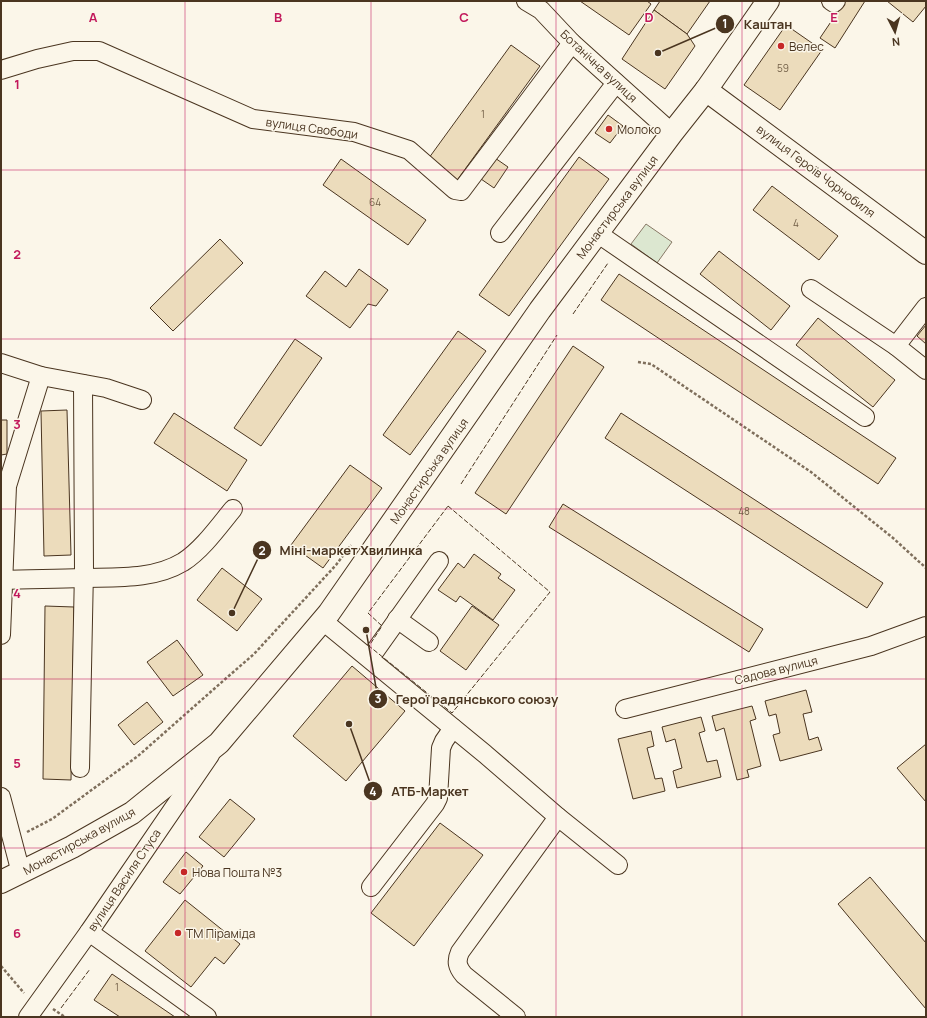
<svg xmlns="http://www.w3.org/2000/svg" width="927" height="1018" font-family="Manrope,sans-serif">
	<rect width="100%" height="100%" fill="#fbf6e9"/>
	<!-- green -->
	<path fill="#dce7d0" stroke="#887966" d="M646,224L672,242L657,263L631,244Z"/>
	<!-- building -->
	<g fill="#ecdcbc" stroke="#4a3520">
		<path d="M580,1H647L651,4L629,35Z"/>
		<path d="M660,1H710L687,34L654,10Z"/>
		<path d="M845,1H865L835,48L820,38Z"/>
		<path d="M887,1H926V6L913,22Z"/>
		<path d="M654,10L687,34L695,46L665,89L622,59Z"/>
		<path d="M786,25L822,50L780,110L744,85Z"/>
		<path d="M511,45L540,66L455,183L426,162Z"/>
		<path d="M608,115L623,126L610,143L595,133Z"/>
		<path d="M579,157L609,179L509,316L479,295Z"/>
		<path d="M495,158L508,167L494,188L481,179Z"/>
		<path d="M341,159L426,220L408,245L323,185Z"/>
		<path d="M772,186L838,236L819,260L753,210Z"/>
		<path d="M220,239L243,263L173,331L150,308Z"/>
		<path d="M719,251L790,306L771,330L700,274Z"/>
		<path d="M359,269L388,290L376,306L368,304L350,328L306,296L325,271L346,287Z"/>
		<path d="M619,274L896,458L878,484L601,300Z"/>
		<path d="M818,318L895,380L873,407L796,345Z"/>
		<path d="M926,325V344L917,336Z"/>
		<path d="M458,331L486,351L410,455L383,435Z"/>
		<path d="M295,339L322,358L261,446L234,428Z"/>
		<path d="M573,346L604,367L506,514L475,493Z"/>
		<path d="M67,410L71,555L44,556L41,411Z"/>
		<path d="M174,413L247,460L227,491L154,443Z"/>
		<path d="M621,413L883,583L867,608L605,438Z"/>
		<path d="M1,420H7V454L1,455Z"/>
		<path d="M350,465L382,488L323,568L291,545Z"/>
		<path d="M563,504L763,629L749,652L549,527Z"/>
		<path d="M474,554L501,574L498,578L515,590L493,620L460,596L456,602L438,590L458,563L464,568Z"/>
		<path d="M222,568L262,599L237,631L197,600Z"/>
		<path d="M45,606L74,607L71,780L43,779Z"/>
		<path d="M472,606L499,625L466,670L440,651Z"/>
		<path d="M177,640L203,675L173,696L147,662Z"/>
		<path d="M352,666L405,711L346,781L293,736Z"/>
		<path d="M806,690L812,712L803,714L809,740L818,737L822,750L780,761L773,735L780,733L776,714L769,716L765,701Z"/>
		<path d="M147,702L163,722L134,745L118,725Z"/>
		<path d="M752,706L756,719L750,721L761,766L747,770L749,777L737,780L724,728L716,731L712,716Z"/>
		<path d="M701,717L705,731L699,733L707,762L717,760L721,777L677,788L673,771L682,768L675,739L666,742L662,727Z"/>
		<path d="M651,731L654,746L647,748L655,779L662,778L665,791L633,799L618,739Z"/>
		<path d="M926,744V802L897,768Z"/>
		<path d="M230,799L255,819L224,857L199,837Z"/>
		<path d="M440,823L483,855L414,946L371,913Z"/>
		<path d="M186,852L203,866L180,894L163,882Z"/>
		<path d="M870,877L926,943V1009L838,904Z"/>
		<path d="M185,900L240,944L224,964L215,957L191,987L145,951Z"/>
		<path d="M112,974L175,1017H120L94,1000Z"/>
	</g>
	<g fill="none" stroke-linecap="round" stroke-linejoin="round">
		<!-- minor casing -->
		<g stroke="#4a3520" stroke-width="20">
			<g id="minor">
				<path d="M526,1L541,10L572,43L672,133"/>
				<path d="M831,1L834,3L836,1"/>
				<path d="M1,70L37,59L73,51H99L253,119L354,132L409,150L455,190L461,191L572,43"/>
				<path d="M500,233L616,83"/>
				<path d="M597,233L865,417"/>
				<path d="M811,289L896,346L926,307"/>
				<path d="M896,346L926,370"/>
				<path d="M1,363L41,376L106,388L142,400"/>
				<path d="M3,580C29,579 56,579 82,578C116,577 153,580 183,562C202,550 219,526 233,509"/>
				<path d="M397,619L429,642"/>
				<path d="M323,621L485,754L558,817L618,865"/>
				<path d="M1,635L7,486L41,376"/>
				<path d="M369,658L375,651L439,561"/>
				<path d="M625,709L871,646L926,626"/>
				<path d="M80,768L84,570L83,384"/>
				<path d="M1,797L21,873"/>
				<path d="M371,887L435,804L438,798L441,748L444,741L453,728"/>
				<path d="M89,932L207,1017"/>
				<path d="M28,1017L89,932L210,755"/>
				<path d="M516,1017L464,975C457,967 456,961 460,952L558,817"/>
			</g>
		</g>
		<!-- major casing -->
		<g stroke="#4a3520" stroke-width="24">
			<g id="major">
				<path d="M706,90L926,253"/>
				<path d="M1,882L72,847L132,813L219,743L329,613L540,310L672,133L706,90L768,1"/>
			</g>
		</g>
		<!-- path -->
		<g stroke="#7f6f5c" stroke-width="2.5" stroke-dasharray="3 2" stroke-linecap="butt">
			<path d="M638,362L651,364L811,472L893,538L926,568"/>
			<path d="M27,832L52,819L138,756L223,681L254,654L336,565L351,545"/>
			<path d="M1,966L24,993"/>
			<path d="M53,1009L65,1017"/>
		</g>
		<!-- minor -->
		<use href="#minor" stroke="#fbf6e9" stroke-width="18"/>
		<!-- major -->
		<use href="#major" stroke="#fbf6e9" stroke-width="22"/>
		<!-- fence -->
		<g stroke="#4a3520" stroke-width="1" stroke-dasharray="5 2" stroke-linecap="butt">
			<path d="M573,314L608,263"/>
			<path d="M461,484L557,335"/>
			<path d="M448,506L550,592L452,713L369,646L382,626L368,613Z"/>
			<path d="M61,1008L90,969"/>
		</g>
	</g>
	<!-- grid -->
	<path fill="none" stroke="#c2185b" stroke-width="1" stroke-opacity="0.55" d="M185,1V1017M371,1V1017M556,1V1017M742,1V1017M1,170H926M1,339H926M1,509H926M1,679H926M1,848H926"/>
	<!-- markers -->
	<g fill="#c62828" stroke="#fbf6e9" stroke-width="1.5">
		<circle cx="781" cy="46" r="4"/>
		<circle cx="609" cy="129" r="4"/>
		<circle cx="184" cy="872" r="4"/>
		<circle cx="178" cy="933" r="4"/>
	</g>
	<g text-anchor="middle" dominant-baseline="central" stroke-width="3" stroke-linejoin="round" paint-order="stroke">
		<!-- number labels -->
		<g font-size="10" fill="#725f47">
			<text x="783" y="68">59</text>
			<text x="483" y="114">1</text>
			<text x="375" y="202">64</text>
			<text x="796" y="223">4</text>
			<text x="744" y="511">48</text>
			<text x="117" y="987">1</text>
		</g>
		<!-- poi labels -->
		<g font-size="12" fill="#4a3520" stroke="#fbf6e9" text-anchor="start">
			<text x="789" y="46">Велес</text>
			<text x="617" y="129">Молоко</text>
			<text x="192" y="872">Нова Пошта №3</text>
			<text x="186" y="933">ТМ Піраміда</text>
		</g>
		<!-- street labels -->
		<g font-size="12" fill="#4a3520" stroke="#fbf6e9">
			<text transform="translate(599 66) rotate(43)">Ботанічна вулиця</text>
			<text transform="translate(312 128) rotate(8)">вулиця Свободи</text>
			<text transform="translate(816 171) rotate(37)">вулиця Героїв Чорнобиля</text>
			<text transform="translate(617 207) rotate(-53)">Монастирська вулиця</text>
			<text transform="translate(429 471) rotate(-55)">Монастирська вулиця</text>
			<text transform="translate(776 670) rotate(-14)">Садова вулиця</text>
			<text transform="translate(79 841) rotate(-29)">Монастирська вулиця</text>
			<text transform="translate(124 880) rotate(-56)">вулиця Василя Стуса</text>
		</g>
	</g>
	<g font-size="13" text-anchor="middle" font-weight="bold" fill="#c2185b" stroke="#fbf6e9" stroke-width="3" stroke-linejoin="round" paint-order="stroke">
		<text x="93" y="22">A</text>
		<text x="278" y="22">B</text>
		<text x="464" y="22">C</text>
		<text x="649" y="22">D</text>
		<text x="834" y="22">E</text>
		<text x="17" y="89">1</text>
		<text x="17" y="259">2</text>
		<text x="17" y="429">3</text>
		<text x="17" y="598">4</text>
		<text x="17" y="768">5</text>
		<text x="17" y="938">6</text>
	</g>
	<!-- callouts -->
	<path fill="none" stroke="#4a3520" stroke-width="1.5" d="M658 53L725 24M232 613L262 550M366 630L378 699M349 724L373 791"/>
	<g fill="#4a3520" stroke="#fbf6e9" stroke-width="1.5">
		<circle cx="658" cy="53" r="4"/>
		<circle cx="232" cy="613" r="4"/>
		<circle cx="366" cy="630" r="4"/>
		<circle cx="349" cy="724" r="4"/>
		<circle cx="725" cy="24" r="10"/>
		<circle cx="262" cy="550" r="10"/>
		<circle cx="378" cy="699" r="10"/>
		<circle cx="373" cy="791" r="10"/>
	</g>
	<g font-size="12" text-anchor="middle" font-weight="bold" fill="#fff">
		<text x="725" y="28">1</text>
		<text x="262" y="555">2</text>
		<text x="378" y="703">3</text>
		<text x="373" y="796">4</text>
	</g>
	<g font-size="13" text-anchor="middle" font-weight="bold" fill="#4a3520" stroke="#fbf6e9" stroke-width="3" stroke-linejoin="round" paint-order="stroke">
		<text x="768" y="29">Каштан</text>
		<text x="351" y="555">Міні-маркет Хвилинка</text>
		<text x="477" y="704">Герої радянського союзу</text>
		<text x="430" y="796">АТБ-Маркет</text>
	</g>
	<!-- border -->
	<rect width="927" height="1018" fill="none" stroke="#4a3520" stroke-width="4"/>
	<!-- north arrow -->
	<g transform="translate(895 32) rotate(174)" stroke="#fbf6e9" stroke-width="3" paint-order="stroke">
	<path d="M0-3L7 15L0 10L-7 15Z" fill="#4a3520"/>
	<text y="-6" font-size="11" font-weight="bold" text-anchor="middle" fill="#4a3520">N</text>
	</g>
</svg>
